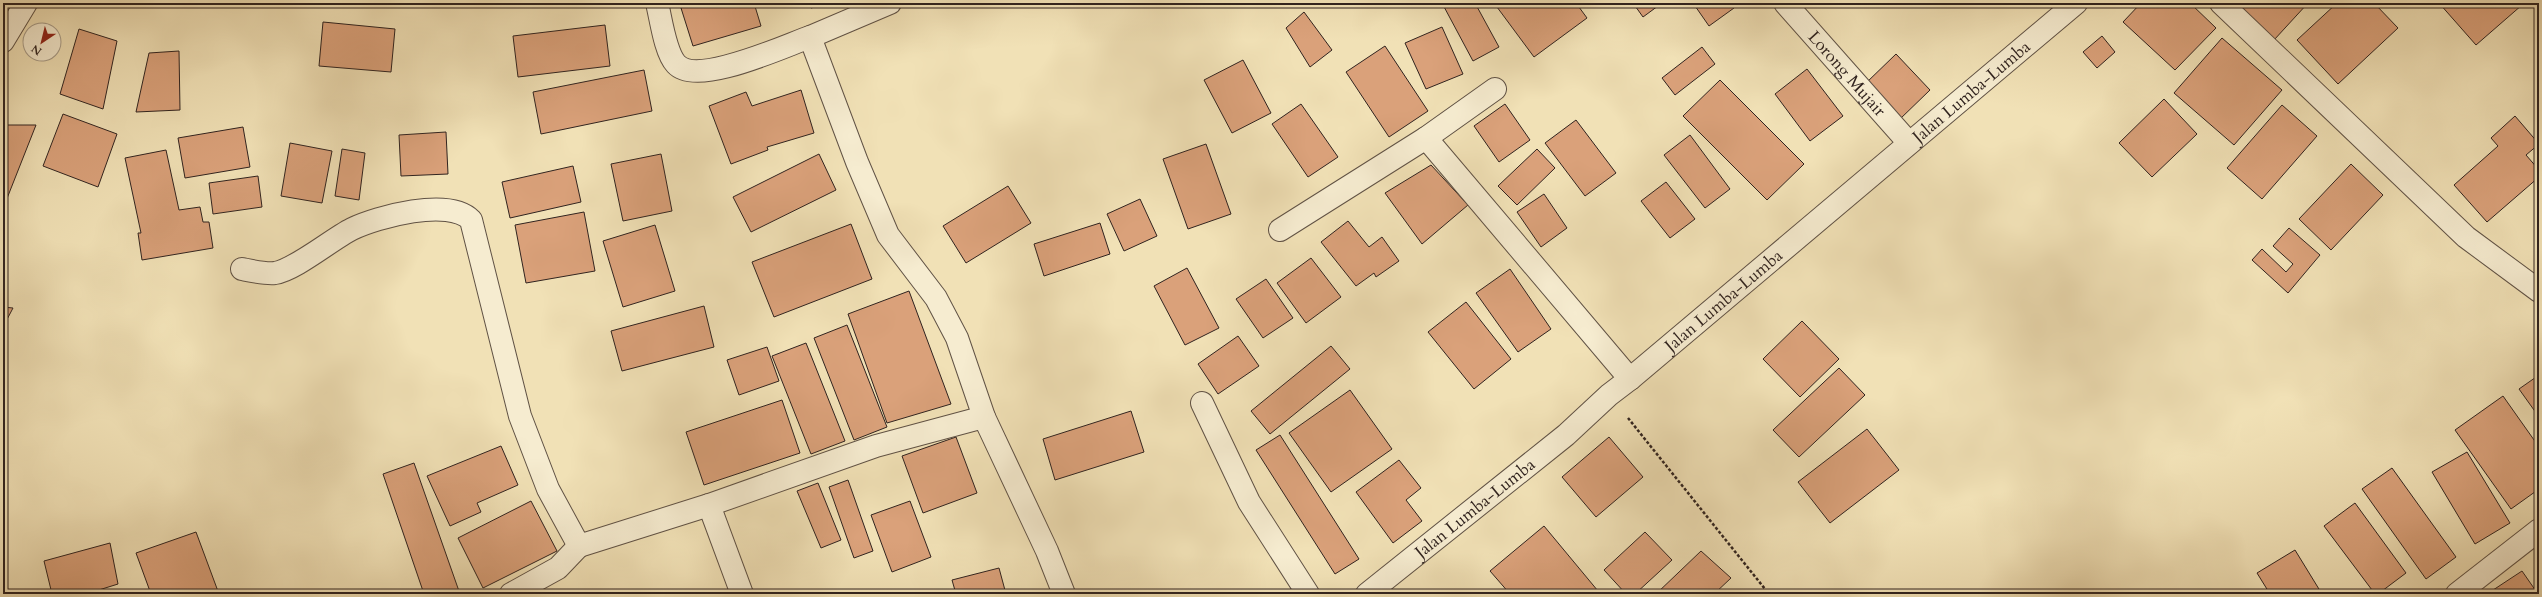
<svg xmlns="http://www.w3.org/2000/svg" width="2542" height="597" font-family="Cardo,serif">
	<rect width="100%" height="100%" fill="#f1e1b6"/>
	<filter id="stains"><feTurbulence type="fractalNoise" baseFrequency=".005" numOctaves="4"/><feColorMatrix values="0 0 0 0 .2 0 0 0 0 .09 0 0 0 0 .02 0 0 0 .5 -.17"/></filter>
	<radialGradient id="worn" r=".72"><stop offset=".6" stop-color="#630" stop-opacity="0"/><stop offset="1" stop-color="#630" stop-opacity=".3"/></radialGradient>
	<!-- building -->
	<g fill="#daa17a" stroke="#30231f">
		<path d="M696,3H754L761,26L693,46L681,8Z"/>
		<path d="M809,3H829L811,8Z"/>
		<path d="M1442,3H1475L1499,47L1473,61Z"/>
		<path d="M1494,3H1576L1587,18L1534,57Z"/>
		<path d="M1633,3H1662L1643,17Z"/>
		<path d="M1693,3H1730L1734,8L1709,26Z"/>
		<path d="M2141,3H2190L2216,28L2175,70L2123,22Z"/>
		<path d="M2234,3H2308L2274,40Z"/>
		<path d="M2337,3H2374L2398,28L2338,84L2297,40Z"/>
		<path d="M2439,3H2521L2522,5L2476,45Z"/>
		<path d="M1304,12L1332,50L1310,67L1286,28Z"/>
		<path d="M323,22L395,29L391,72L319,66Z"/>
		<path d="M605,25L610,66L518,77L513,36Z"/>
		<path d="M1442,27L1463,74L1426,89L1405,43Z"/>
		<path d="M79,29L117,41L103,109L60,94Z"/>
		<path d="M2102,36L2115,52L2097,68L2083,52Z"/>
		<path d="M2222,38L2282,90L2234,145L2174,93Z"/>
		<path d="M1385,46L1428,111L1389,137L1346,72Z"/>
		<path d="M1702,47L1715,64L1675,95L1662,78Z"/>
		<path d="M179,51L180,110L136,112L149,53Z"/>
		<path d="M1896,54L1930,90L1899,120L1865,84Z"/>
		<path d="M1243,60L1271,113L1232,133L1204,80Z"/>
		<path d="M1807,69L1843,116L1810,141L1775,94Z"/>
		<path d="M644,70L652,111L541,134L533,92Z"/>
		<path d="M1720,80L1804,164L1767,200L1683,116Z"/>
		<path d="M801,90L814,133L767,147L768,150L731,164L709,106L746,92L752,106Z"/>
		<path d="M2164,99L2197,134L2152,177L2119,143Z"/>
		<path d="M1301,104L1338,157L1308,177L1272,124Z"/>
		<path d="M1505,104L1530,140L1499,162L1474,126Z"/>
		<path d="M2282,105L2317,136L2262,199L2227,168Z"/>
		<path d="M63,114L117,134L98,187L43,166Z"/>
		<path d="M2515,116L2539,144L2526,155L2539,170V177L2487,222L2454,185L2498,146L2491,138Z"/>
		<path d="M1576,120L1616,173L1585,196L1545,143Z"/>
		<path d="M3,125H36L4,206L3,205Z"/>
		<path d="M243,127L250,167L185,178L178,138Z"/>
		<path d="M446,132L448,174L401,176L399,135Z"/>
		<path d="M1690,135L1730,189L1705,208L1664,155Z"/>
		<path d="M290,143L332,151L322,203L281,196Z"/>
		<path d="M1206,144L1231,214L1188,229L1163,159Z"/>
		<path d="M342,149L365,153L359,200L335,196Z"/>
		<path d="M1537,149L1555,168L1517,205L1498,186Z"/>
		<path d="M166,150L179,210L200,207L203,222H209L213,248L142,260L138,233H141L125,158Z"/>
		<path d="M661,154L672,211L623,221L611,164Z"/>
		<path d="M819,154L836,190L751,232L733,197Z"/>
		<path d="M2351,164L2383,195L2331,250L2299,219Z"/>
		<path d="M1431,165L1468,205L1422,244L1385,193Z"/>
		<path d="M573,166L581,202L510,218L502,182Z"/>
		<path d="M258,176L262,207L213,214L209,183Z"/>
		<path d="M1666,182L1695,219L1670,238L1641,201Z"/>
		<path d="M1008,186L1031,223L966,263L943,226Z"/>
		<path d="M1544,194L1567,228L1541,247L1517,212Z"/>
		<path d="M1140,199L1157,236L1124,251L1107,214Z"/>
		<path d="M584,212L595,271L526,283L515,225Z"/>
		<path d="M1348,221L1369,247L1382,237L1399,261L1376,277L1374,273L1356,286L1321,242Z"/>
		<path d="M1100,223L1110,254L1044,276L1034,244Z"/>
		<path d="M851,224L872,279L774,317L752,262Z"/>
		<path d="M655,225L675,291L623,307L603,241Z"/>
		<path d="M2289,228L2320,255L2288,293L2252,260L2262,249L2286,272L2293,264L2273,246Z"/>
		<path d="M1311,258L1341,297L1306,323L1277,283Z"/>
		<path d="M1187,268L1219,328L1185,345L1154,286Z"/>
		<path d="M1510,269L1551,329L1518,352L1476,293Z"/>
		<path d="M1266,279L1293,318L1263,338L1236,299Z"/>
		<path d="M909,291L951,404L887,423L848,314Z"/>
		<path d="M1466,302L1511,359L1474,389L1428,332Z"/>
		<path d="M704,306L714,347L622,371L611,331Z"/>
		<path d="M3,307L13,308L3,327Z"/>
		<path d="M1802,321L1839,359L1800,397L1763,359Z"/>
		<path d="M847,325L887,427L854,440L814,338Z"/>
		<path d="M1238,336L1259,366L1218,394L1198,364Z"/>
		<path d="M806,343L845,441L811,454L772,356Z"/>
		<path d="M1331,346L1350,369L1270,434L1251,411Z"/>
		<path d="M767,347L779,381L739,395L727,360Z"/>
		<path d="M1839,368L1865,395L1799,457L1773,430Z"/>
		<path d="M2539,375V417L2519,389Z"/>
		<path d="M1350,390L1392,449L1331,492L1289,433Z"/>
		<path d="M2503,396L2539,447V489L2511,509L2455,430Z"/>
		<path d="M782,400L800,453L704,485L686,432Z"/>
		<path d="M1131,411L1144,452L1055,480L1043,439Z"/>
		<path d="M1867,429L1899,470L1830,523L1798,482Z"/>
		<path d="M1280,435L1359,559L1335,574L1256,450Z"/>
		<path d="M956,437L977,493L923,513L902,456Z"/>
		<path d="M1609,437L1643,477L1596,517L1562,477Z"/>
		<path d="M501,446L518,485L477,503L481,512L450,526L427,476Z"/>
		<path d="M2467,452L2510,523L2475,544L2432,472Z"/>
		<path d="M1399,460L1421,488L1406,500L1422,521L1393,543L1356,492Z"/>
		<path d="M414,463L460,594H424L383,474Z"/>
		<path d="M2392,468L2456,557L2426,579L2362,489Z"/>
		<path d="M848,480L873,551L854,558L829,487Z"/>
		<path d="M818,483L841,540L821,548L797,491Z"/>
		<path d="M531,501L557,551L483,588L458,538Z"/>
		<path d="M910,501L931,557L892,572L871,515Z"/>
		<path d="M2355,503L2406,573L2378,594H2375L2324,526Z"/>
		<path d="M1544,526L1598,591L1594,594H1510L1490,571Z"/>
		<path d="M196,532L219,594H151L136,553Z"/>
		<path d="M1645,532L1672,560L1635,594H1626L1604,570Z"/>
		<path d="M110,543L118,584L86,594H52L44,561Z"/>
		<path d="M2295,550L2322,594H2270L2257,573Z"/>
		<path d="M1701,551L1731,578L1714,594H1656Z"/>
		<path d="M999,568L1006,594H956L952,580Z"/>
		<path d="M2522,571L2538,594H2487Z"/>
	</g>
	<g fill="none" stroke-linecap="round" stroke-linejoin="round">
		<!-- street casing -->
		<g stroke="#605245" stroke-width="24">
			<g id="street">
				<path d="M657,3C661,19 665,52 676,64C697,87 784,46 810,37L857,162L888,235L936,298L957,338L984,417"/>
				<path id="s1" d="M1785,3L1909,143"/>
				<path d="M2221,3L2466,237L2539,291"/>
				<path d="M810,37L890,3"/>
				<path d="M3,41L26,3"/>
				<path d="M1426,138L1495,89"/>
				<path d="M1280,230L1426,138L1630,379"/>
				<path d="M242,269C252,271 265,274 275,273C295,270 332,239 352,229C377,217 449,197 471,220L520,416L548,489L579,546L709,505L876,446L984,417L1047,551L1064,594"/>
				<path d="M1202,403L1249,502L1308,594"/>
				<path d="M709,505L742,594"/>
				<path d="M511,594L558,568L579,546"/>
				<path id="s2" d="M1367,594L1566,435L1609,395L1630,379L2076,3"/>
				<path d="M2457,594L2539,530"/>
			</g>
		</g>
		<!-- path -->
		<path stroke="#30231f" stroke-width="2.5" stroke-dasharray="3 2" stroke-linecap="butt" d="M1628,418L1769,594"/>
		<!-- street -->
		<use href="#street" stroke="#f6ecd0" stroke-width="22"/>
	</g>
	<g text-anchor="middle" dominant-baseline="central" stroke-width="3" stroke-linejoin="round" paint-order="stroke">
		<!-- street labels -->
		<g font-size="17" fill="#30231f" stroke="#f6ecd0">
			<text stroke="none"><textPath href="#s1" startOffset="94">Lorong Mujair</textPath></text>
			<text stroke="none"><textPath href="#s2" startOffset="786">Jalan Lumba-Lumba</textPath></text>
			<text stroke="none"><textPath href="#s2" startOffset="462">Jalan Lumba-Lumba</textPath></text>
			<text stroke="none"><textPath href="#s2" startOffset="138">Jalan Lumba-Lumba</textPath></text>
		</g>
	</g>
	<!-- margin -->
	<rect width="2542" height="597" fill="none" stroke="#f1e1b6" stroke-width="16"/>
	<rect x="4" y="4" width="2534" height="589" fill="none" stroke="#30231f" stroke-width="2"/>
	<rect x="8" y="8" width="2526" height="581" fill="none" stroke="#30231f"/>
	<!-- north arrow -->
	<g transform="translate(42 42) rotate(215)"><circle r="19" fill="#f6ecd0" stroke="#a79c89"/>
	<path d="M0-3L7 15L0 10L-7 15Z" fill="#8f2418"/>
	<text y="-6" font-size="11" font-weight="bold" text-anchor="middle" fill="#30231f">N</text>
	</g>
	<rect width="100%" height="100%" filter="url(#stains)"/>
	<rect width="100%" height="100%" fill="url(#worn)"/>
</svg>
